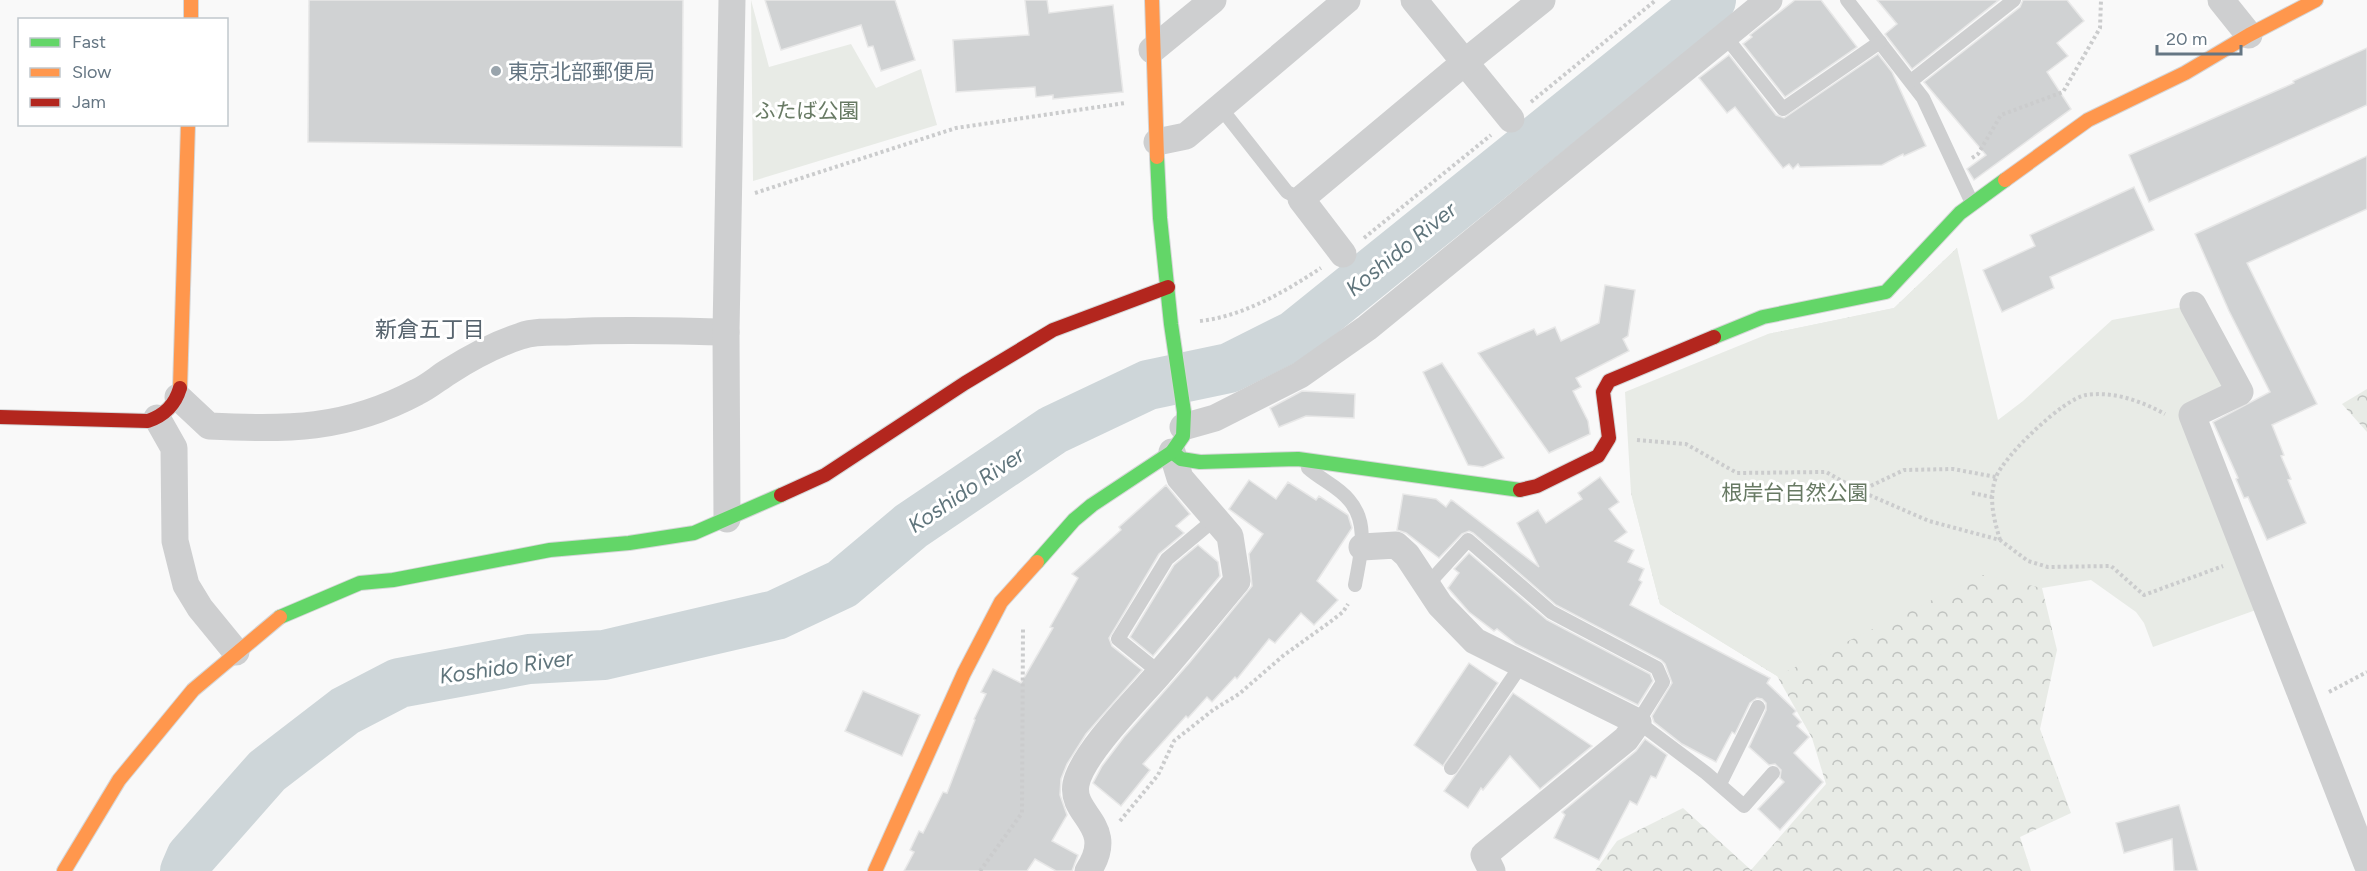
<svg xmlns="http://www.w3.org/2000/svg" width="2367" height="871" font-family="Figtree,'Noto Sans JP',sans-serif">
	<defs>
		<pattern id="forest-crowns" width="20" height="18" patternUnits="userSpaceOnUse" patternTransform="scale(1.5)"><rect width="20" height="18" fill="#e8ebe6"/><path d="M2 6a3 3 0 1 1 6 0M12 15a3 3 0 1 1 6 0" fill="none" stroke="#c0c3c0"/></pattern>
	</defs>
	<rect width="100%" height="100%" fill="#f9f9f9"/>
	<!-- forest -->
	<g fill="url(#forest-crowns)">
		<path d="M1957,248L1992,552L2042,588L2057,650L2040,729L2071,813L2020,837L2031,871H1595L1617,841L1683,808L1751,870L1826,784L1812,738L1777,676L1660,604L1631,493L1768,334L1894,308Z"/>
		<path d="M2367,389V432L2342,404Z"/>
	</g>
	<!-- green -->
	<g fill="#e8ebe6">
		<path d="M751,0L769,67L851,44L876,88L921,69L937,125L753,181Z"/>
		<path d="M1957,248L1998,420L2023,401L2112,320L2193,305L2240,392L2192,415L2267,606L2153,647L2144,623L2136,612L2091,580L2042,588L1983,575L1777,676L1660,604L1631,493L1625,392L1768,334L1894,308Z"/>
	</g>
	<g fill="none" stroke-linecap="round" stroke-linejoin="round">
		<!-- river -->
		<path stroke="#ced6d9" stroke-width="50" d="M185,871L191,857L267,771L345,711L399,683L529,659L604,655L776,615L842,584L911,526L1053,430L1148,385L1229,368L1295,335L1711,0"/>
	</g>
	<!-- building -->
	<g fill="#d0d2d3" stroke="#e8e8e8" stroke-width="1.5">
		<path d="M309,0H683L682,147L308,142Z"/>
		<path d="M765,0H895L915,60L881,71L873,46L868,47L861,25L781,50Z"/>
		<path d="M1025,0H1047L1049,13L1113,5L1123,92L1053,99V95L1036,97L1035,87L956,92L953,40L1029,35Z"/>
		<path d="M1795,0H1821L1857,47L1785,97L1743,44L1752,37L1750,35Z"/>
		<path d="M1877,0H1999L1912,69L1885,34L1897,24Z"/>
		<path d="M2023,0H2067L2084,21L2057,43L2068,56L2047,72L2071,109L1974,180L1967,169L1986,155L1924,82L2020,7Z"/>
		<path d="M2367,48V105L2149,202L2129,155L2294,83L2293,81Z"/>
		<path d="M1878,54L1892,72L1926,146L1904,156L1903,154L1882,165L1800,167L1798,164L1793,169L1789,164L1783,168L1735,107L1727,113L1699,78L1729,55L1776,115L1784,118Z"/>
		<path d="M2367,156V209L2247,263L2317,404L2272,425L2284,455L2281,456L2291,479L2288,480L2306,523L2267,540L2248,497L2244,498L2236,479L2238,478L2213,422L2270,392L2229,311L2195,234Z"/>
		<path d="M2134,187L2154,230L2050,277L2054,288L2002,312L1983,270L2035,246L2030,235Z"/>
		<path d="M1605,285L1635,290L1628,336L1623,339L1629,351L1576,378L1581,387L1573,391L1588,421L1590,434L1549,453L1478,353L1534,329L1537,335L1555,327L1561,341L1599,323Z"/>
		<path d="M1442,363L1504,458L1483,467L1468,465L1423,372Z"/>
		<path d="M1302,391L1355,394L1354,418L1306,416L1279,427L1270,408Z"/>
		<path d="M1600,477L1619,502L1609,509L1627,532L1615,541L1634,550L1628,562L1644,569L1639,580L1642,582L1630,605L1770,678L1767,683L1796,711L1793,714L1801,722L1797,726L1809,737L1794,753L1823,782L1780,830L1758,809L1784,782L1780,778L1781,770L1775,764L1769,765L1749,747L1766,710V703L1762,699L1757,698L1750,703L1735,734L1732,732L1716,762L1682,744L1654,722L1652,716L1672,683L1665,664L1661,660L1556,605L1473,533L1469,531L1462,534L1439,558L1406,533L1397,530L1403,494L1436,499L1446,507L1451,500L1453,501L1539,567L1517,523L1538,510L1546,523L1582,499L1578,493Z"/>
		<path d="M1249,480L1276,499L1288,482L1316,500L1319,496L1348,515L1352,528L1317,581L1338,600L1314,625L1301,613L1275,643L1269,639L1237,679L1235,677L1212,702L1207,697L1188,718L1186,716L1143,764L1150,770L1121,806L1093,783L1102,766L1124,737L1190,662L1252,586L1249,554L1263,534L1229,509Z"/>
		<path d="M1166,485L1190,514L1176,526L1184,533L1159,554L1109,638L1112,646L1142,670L1086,734L1067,764L1061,779L1060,795L1067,815L1052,841L1078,855L1072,871H1056L1035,859L1027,871H904L914,852L910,850L919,831L923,833L943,792L947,793L975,720L974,719L986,694L981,692L993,669L1021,683L1053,628L1050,627L1078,578L1072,574L1121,530L1119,527Z"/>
		<path d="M1198,545L1218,562L1220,576L1153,656L1130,637L1174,565Z"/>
		<path d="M1469,553L1547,620L1650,674L1653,681L1638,705L1516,644L1497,629L1494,631L1469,612L1448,588L1459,573L1454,569Z"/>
		<path d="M1469,663L1498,683L1443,766L1414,745Z"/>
		<path d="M863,691L920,715L902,756L845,731Z"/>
		<path d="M1513,693L1592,746L1540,789L1510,756L1483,790L1481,788L1468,808L1444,791Z"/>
		<path d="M1645,739L1667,755L1656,778L1651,776L1637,805L1630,801L1599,860L1554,838L1565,815L1562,812L1636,751Z"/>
		<path d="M2179,805L2198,871H2174L2172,839L2124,853L2116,823Z"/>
	</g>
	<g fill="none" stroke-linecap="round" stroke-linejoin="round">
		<!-- fast casing -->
		<g stroke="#d5d6d7" stroke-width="16">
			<g id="fast">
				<path d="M1714,337L1763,317L1886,292L1960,213L2005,180"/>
				<path d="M1172,452L1181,459L1200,462L1298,459L1520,490"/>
				<path d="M1037,562L1074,520L1092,505L1172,452L1183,436L1184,412L1171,324L1160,218L1157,157"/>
				<path d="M280,617L360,583L393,580L550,550L629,543L694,533L781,495"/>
			</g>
		</g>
		<!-- slow casing -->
		<g stroke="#d5d6d7" stroke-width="16">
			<g id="slow">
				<path d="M191,0V20"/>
				<path d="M1152,0L1157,157"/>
				<path d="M2005,180L2088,120L2185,73L2249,35L2316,0"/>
				<path d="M180,388L188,124"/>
				<path d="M64,871L119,780L193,690L280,617"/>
				<path d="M875,871L964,673L1001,602L1037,562"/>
			</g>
		</g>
		<!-- jam casing -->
		<g stroke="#d5d6d7" stroke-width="16">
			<g id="jam">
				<path d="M0,417L148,421C165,415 175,405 180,388"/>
				<path d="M1520,490L1537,486L1598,456L1609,438L1603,392L1609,381L1714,337"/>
				<path d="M781,495L825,475L965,383L1053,330L1168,287"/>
			</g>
		</g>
		<!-- path -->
		<g stroke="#cbcccd" stroke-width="4" stroke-dasharray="3 3" stroke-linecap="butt">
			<path d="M1531,102L1656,0"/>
			<path d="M1972,158L1978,154L2001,115L2063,92L2100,28L2101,0"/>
			<path d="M755,193L956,128L1125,103"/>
			<path d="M1364,238L1491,135"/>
			<path d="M1200,321C1244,316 1284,292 1321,268"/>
			<path d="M1637,440L1686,444L1737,473L1826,472L1860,491L1929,521L2000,540L2028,561L2048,567L2111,566L2144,595L2223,566"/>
			<path d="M1860,491L1904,470L1953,469L1996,477"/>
			<path d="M1972,493L1992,497"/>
			<path d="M2000,540C1994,519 1988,499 1996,477C2005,455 2063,399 2086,395C2114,391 2141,401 2165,414"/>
			<path d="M2329,692L2367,672"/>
			<path d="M1120,821L1158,775L1174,741L1213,710L1239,694L1284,655L1330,622L1343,612L1348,604"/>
			<path d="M980,871L1022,813L1023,628"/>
		</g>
		<!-- lane -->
		<g stroke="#cecfd0" stroke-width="14">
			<path d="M1847,0L1923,98L1972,203"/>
			<path d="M1725,36L1783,109L1880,42"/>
			<path d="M1911,81L2014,0"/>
			<path d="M1220,107L1287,192L1301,199"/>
			<path d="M1308,468C1320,479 1339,487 1349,500C1370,524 1360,556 1355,585"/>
			<path d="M1428,584L1468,540L1551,612L1657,668L1663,682L1638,722L1706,773L1744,806L1773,773"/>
			<path d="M1160,673L1118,639L1167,559L1215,519"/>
			<path d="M1451,768L1522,664"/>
			<path d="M1720,784L1758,707"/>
		</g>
		<!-- street -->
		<g stroke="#cecfd0" stroke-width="27">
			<path d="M1414,0L1511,119"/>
			<path d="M2221,0L2249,35"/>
			<path d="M1152,50L1213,0"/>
			<path d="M1157,142L1186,136L1347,0"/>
			<path d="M1343,254L1301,199L1465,62L1542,0"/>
			<path d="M2193,305L2240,392L2192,415L2367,864"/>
			<path d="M178,397L209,426C286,430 346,430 417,392C428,387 437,379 448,372C470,358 496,344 521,336C535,331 552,332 566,332C620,329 673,331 726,332"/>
			<path d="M157,418L174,448L175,541L186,585L200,608L236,652"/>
			<path d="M1183,427L1215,418L1300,375L1367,328L1769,0"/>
			<path d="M727,519L726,332L732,0"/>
			<path d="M1362,547L1396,545L1407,555L1440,605L1475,641L1638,722L1626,739L1484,855L1492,871"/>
			<path d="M1088,871C1118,825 1070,816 1076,784C1082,754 1137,699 1158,675C1185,644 1211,612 1237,581L1230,536L1180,478L1172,452"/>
		</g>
		<!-- fast -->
		<use href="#fast" stroke="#63d668" stroke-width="14"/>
		<!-- slow -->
		<use href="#slow" stroke="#ff974d" stroke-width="14"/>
		<!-- jam -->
		<use href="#jam" stroke="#b3261e" stroke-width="14"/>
	</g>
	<!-- markers -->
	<circle fill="#99a4ac" stroke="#fff" stroke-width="2" cx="496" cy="71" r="6"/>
	<g text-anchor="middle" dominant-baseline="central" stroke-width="6" stroke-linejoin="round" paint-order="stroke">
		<!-- poi labels -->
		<g font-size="21" fill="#657683" stroke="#fff" text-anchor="start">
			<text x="508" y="71">東京北部郵便局</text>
		</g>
		<!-- park labels -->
		<g font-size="21" fill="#687a64" stroke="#fff">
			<text x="807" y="110">ふたば公園</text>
			<text x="1795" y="492">根岸台自然公園</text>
		</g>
		<!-- water labels -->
		<g font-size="22" font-style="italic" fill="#60757c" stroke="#fff">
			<text transform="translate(1401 249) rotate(-39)">Koshido River</text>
			<text transform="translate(966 490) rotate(-34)">Koshido River</text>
			<text transform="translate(506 667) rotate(-8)">Koshido River</text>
		</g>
		<!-- neighbourhood labels -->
		<g font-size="22" fill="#57646e" stroke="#fff">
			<text x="430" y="329">新倉五丁目</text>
		</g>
	</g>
	<!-- legend -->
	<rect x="18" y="18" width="210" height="108" fill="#ffffff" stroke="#c1c8cd" stroke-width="1.5"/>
	<rect x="30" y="38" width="30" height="9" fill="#63d668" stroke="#c1c8cd" stroke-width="1.5"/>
	<text x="72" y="48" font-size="18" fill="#657683">Fast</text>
	<rect x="30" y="68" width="30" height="9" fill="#ff974d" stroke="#c1c8cd" stroke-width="1.5"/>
	<text x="72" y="78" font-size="18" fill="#657683">Slow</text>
	<rect x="30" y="98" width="30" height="9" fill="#b3261e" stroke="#c1c8cd" stroke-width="1.5"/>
	<text x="72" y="108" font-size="18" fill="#657683">Jam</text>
	<!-- scale -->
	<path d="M2157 45v9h84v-9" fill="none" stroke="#657683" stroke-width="3"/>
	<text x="2166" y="45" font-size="18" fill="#657683" stroke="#ffffff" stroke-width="4.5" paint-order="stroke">20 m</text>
</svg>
